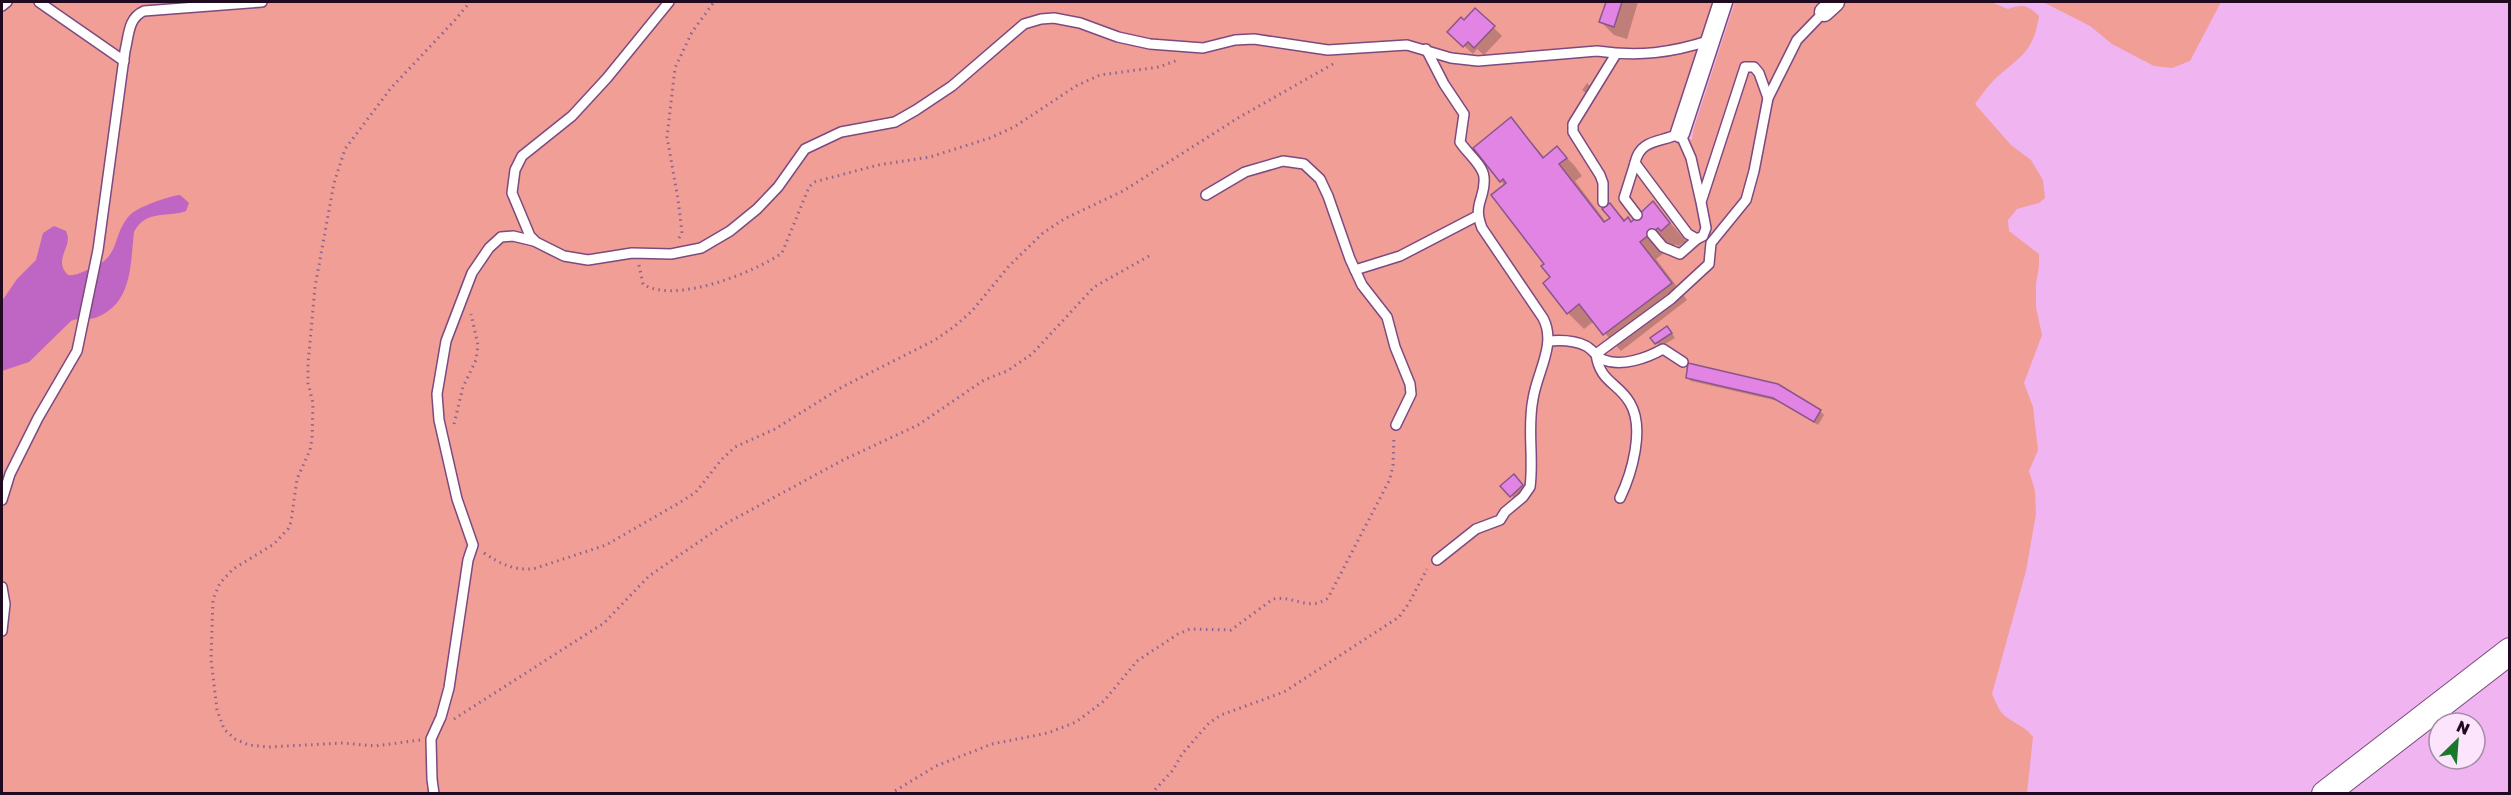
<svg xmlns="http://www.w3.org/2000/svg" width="2511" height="795" font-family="'Golos Text',sans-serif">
	<rect width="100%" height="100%" fill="#f0b5f1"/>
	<!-- green -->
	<g fill="#f09e96">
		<path d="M2,2H1713L1671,129L1692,140L1693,131L1735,2H1822L1828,19L1846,2H1991L2008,9C2023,4 2027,5 2039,16C2033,55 2018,57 1993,81C1986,88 1981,96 1975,104L2011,145L2031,160L2043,180L2045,198L2039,203L2017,209L2008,220L2009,231L2039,254V267L2036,283V307L2042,335L2024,383L2033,407L2038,450L2029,471L2035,491L2036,514L2026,571L1992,694C1996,702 1998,710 2005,716C2015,724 2026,727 2033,737L2027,793L2,794Z"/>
		<path d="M2043,2H2221L2190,61L2172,68L2154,66L2112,44L2090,26Z"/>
	</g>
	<!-- water -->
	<path fill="#bf65c3" d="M180,195L189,203L186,211C167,218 146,209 134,232C130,265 133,304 95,318C87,320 79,317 71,321L29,362L2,371V301L17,279L36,260L43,233L54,226L66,231C74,247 52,259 68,275C76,276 82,272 90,269C122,256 111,237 129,216C137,207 169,196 180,195Z"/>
	<!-- shadow -->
	<g fill="#0003">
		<path d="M1608,2H1638L1627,39L1614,35L1601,22Z"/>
		<path d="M1476,10L1502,36L1484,55L1477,49L1473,54L1449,32L1464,22Z"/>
		<path d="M1587,83L1592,88L1587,94L1582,90Z"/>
		<path d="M1511,119L1545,158L1557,148L1574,165L1582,176L1575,181L1606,222L1612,218L1610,205L1626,221L1631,223L1653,203L1686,241L1678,246L1676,244L1656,259L1687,300L1621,351L1594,321L1584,329L1568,313L1546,264L1505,186L1501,181Z"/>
		<path d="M1671,332L1675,338L1660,347L1652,338Z"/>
		<path d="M1689,365L1820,411L1824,415L1818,425L1778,401L1691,381L1687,377Z"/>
		<path d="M1514,476L1526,489L1515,499L1502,486Z"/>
	</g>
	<!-- building -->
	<g fill="#e184e4" stroke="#8a558c" stroke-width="1.5">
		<path d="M1606,2H1622L1614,27L1599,22Z"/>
		<path d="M1475,8L1495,26L1474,48L1468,42L1463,47L1447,32L1461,17L1464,20Z"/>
		<path d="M1511,117L1543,158L1557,146L1567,158L1559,164L1604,222L1610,218L1602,209L1610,203L1624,221L1628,217L1631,222L1653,201L1670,223L1661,231L1658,228L1640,242L1672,283L1603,335L1579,304L1567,314L1543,283L1550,277L1541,266L1544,264L1491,195L1506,183L1503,179L1500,182L1473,148Z"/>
		<path d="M1667,326L1672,333L1655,344L1650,338Z"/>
		<path d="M1688,363L1778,384L1821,410L1814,422L1773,398L1686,378Z"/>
		<path d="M1514,474L1523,485L1510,497L1500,486Z"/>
	</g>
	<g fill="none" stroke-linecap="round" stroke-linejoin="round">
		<!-- lane casing -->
		<g stroke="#7d497f" stroke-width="12">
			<g id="lane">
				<path d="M39,2L124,61"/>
				<path d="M669,2L607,78L572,116L522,156L515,170L512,193L530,236L536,242L564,256L588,260L632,253L671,254L701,248L730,231L757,209L778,187L805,149L841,132L895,122L916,110L952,86L1024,24L1041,19L1054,18L1080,23L1118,37L1150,44L1203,48L1235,40L1254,39L1328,50L1407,45L1451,58L1478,61L1597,51C1639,57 1671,53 1711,40"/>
				<path d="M2,6L7,2"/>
				<path d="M1426,49L1444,84L1464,114L1460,142C1467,153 1483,165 1484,177C1486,199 1472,203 1482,228L1543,318C1557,344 1537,372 1533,399C1527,428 1534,458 1530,487L1523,497L1505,512L1500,520L1476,529L1437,560"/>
				<path d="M1635,163L1624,198L1637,215"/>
				<path d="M1206,195L1245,172L1283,161L1304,164L1320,179L1328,196L1350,259L1362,285L1387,317L1395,347L1410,384L1411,394L1396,425"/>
				<path d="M1603,202V183L1600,175L1573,132V124L1616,54"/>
				<path d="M1701,202L1691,158L1680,133C1662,143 1640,138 1635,163L1688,234L1697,239L1703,236L1706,228L1701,202L1745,67H1754L1759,73L1768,98"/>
				<path d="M1652,234L1663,247L1680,254L1697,239"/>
				<path d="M1355,270L1400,256L1477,216"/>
				<path d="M1549,341C1561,340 1574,340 1586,346C1592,349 1597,357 1604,360C1622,367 1647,358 1663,349L1683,362"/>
				<path d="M1620,498C1632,473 1645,428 1630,403C1618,382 1600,383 1596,354L1671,299L1709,264L1711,243L1746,200L1754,171L1768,98L1797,40L1824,12"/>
				<path d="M2,500L10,474L38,418L77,351L98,250L125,51C129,35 128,18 144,11L262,2"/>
				<path d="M2,587L5,604L2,631"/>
				<path d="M434,794L432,779L431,739L441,717L449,688L468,560L473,545L457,499L439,420L437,394L446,341L472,273L489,248L501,237L513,236L534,241"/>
			</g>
		</g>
		<!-- street casing -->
		<g stroke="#7d497f" stroke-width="21">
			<g id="street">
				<path d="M1824,12L1835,2"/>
				<path d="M1680,133L1723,2"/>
			</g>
		</g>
		<!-- secondary casing -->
		<g stroke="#7d497f" stroke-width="28">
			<path id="secondary" d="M2325,794L2510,651"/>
		</g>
		<!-- path -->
		<g stroke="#8c648d" stroke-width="3" stroke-dasharray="1.5 4.5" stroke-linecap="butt">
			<path d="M679,238L682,233L678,199L667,137L675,68L692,32L714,2"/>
			<path d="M639,265L643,284C674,305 755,272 782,253L809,187L814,182L878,165L930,157L990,138L1014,127L1076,86L1100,75L1159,67L1178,60"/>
			<path d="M454,424L463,387L476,360L478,345L471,314"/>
			<path d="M484,553C501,564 512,570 533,569L606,545L679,503L696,492L721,460L735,447L775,429L842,387L935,340L955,326L972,311L1009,266L1043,233L1064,219L1123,191L1238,118L1333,64"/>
			<path d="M454,719L604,623L649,576L725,524L843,460L918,425L984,380L1007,371L1032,354L1094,287L1149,256"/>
			<path d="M420,740L375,746L343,743L269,747L249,745L235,739L224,729L217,710L211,659L213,599L220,583L233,569L274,544L288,529L291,522L297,479L310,450L312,439L313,403L308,383V364L315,287L334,183L345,149L391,88L455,20L470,2"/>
			<path d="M890,794L936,766L992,744L1048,733L1076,722L1104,701L1137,661L1178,634L1190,629L1231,630L1273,599C1293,595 1309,612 1328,598L1390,479L1393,465L1394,436"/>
			<path d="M1151,794L1173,770L1182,754L1209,723L1221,715L1284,692L1399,617L1409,603L1427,569"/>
		</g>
		<!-- lane -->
		<use href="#lane" stroke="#fff" stroke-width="9"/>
		<!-- street -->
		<use href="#street" stroke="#fff" stroke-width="18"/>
		<!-- secondary -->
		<use href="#secondary" stroke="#fff" stroke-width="26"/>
	</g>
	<!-- border -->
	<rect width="2511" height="795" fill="none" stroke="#1f0a20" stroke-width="6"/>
	<!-- north arrow -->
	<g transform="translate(2457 741) rotate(25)"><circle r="28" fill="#fce4fd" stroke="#a48da5" stroke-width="1.5"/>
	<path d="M0-4.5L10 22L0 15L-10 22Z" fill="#19792b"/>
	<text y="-9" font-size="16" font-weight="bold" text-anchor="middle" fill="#1f0a20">N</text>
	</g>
</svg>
